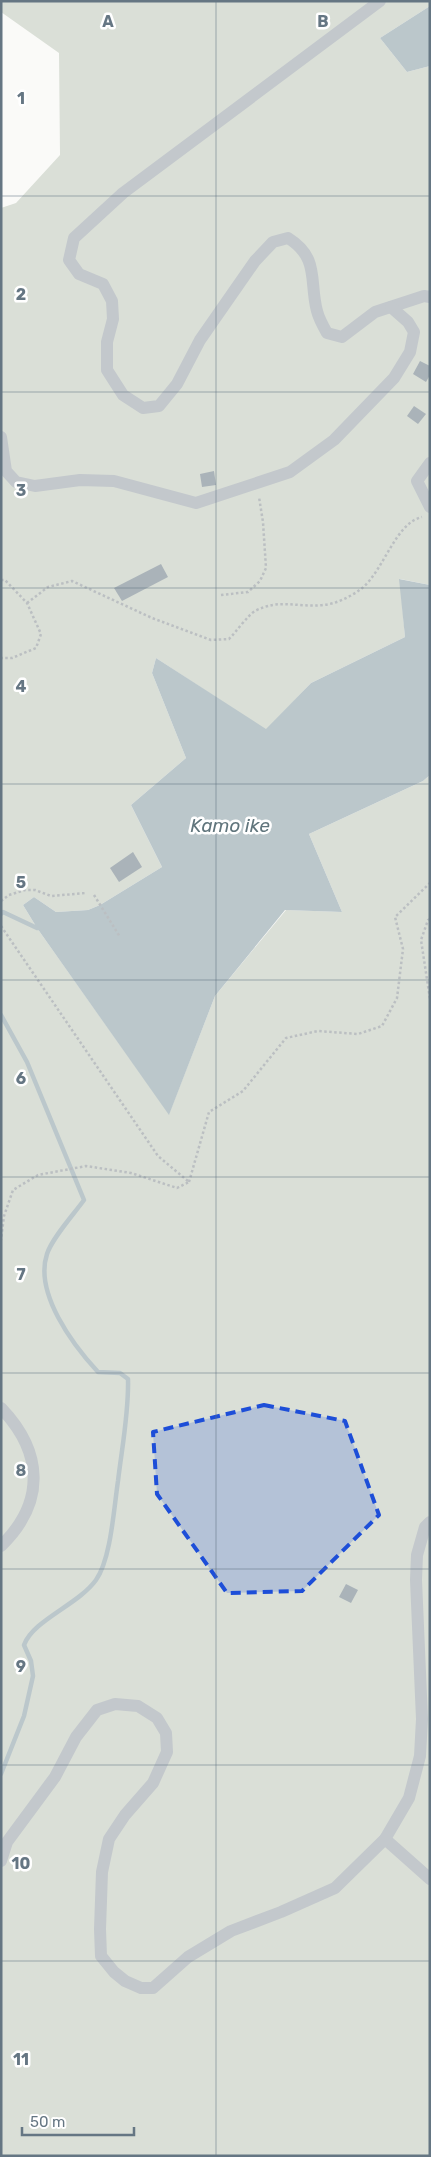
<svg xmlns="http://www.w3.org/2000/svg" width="431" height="2157" font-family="Rubik,sans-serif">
	<rect width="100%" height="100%" fill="#fafaf8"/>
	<!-- green -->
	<path fill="#dadfd7" d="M1,1H430V6L380,38L407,72L430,66V585L400,579L405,637L311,683L266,730L156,658L152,673L186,758L131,805L162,867L100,905L88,910L56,912L34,897L23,905L37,928L169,1114L215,996L286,910L342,912L309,834L423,781L430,775V2156H1V208L16,203L60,155L59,53L1,12Z"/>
	<!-- water -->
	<g fill="#bbc7cb">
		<path d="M430,6V66L407,72L380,38Z"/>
		<path d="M399,579L430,585V775L423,781L309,834L342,912L285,910L215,996L169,1115L37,928L23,905L34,897L56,912L88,910L100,905L162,867L131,805L186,758L152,673L156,658L266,729L311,683L405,637Z"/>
	</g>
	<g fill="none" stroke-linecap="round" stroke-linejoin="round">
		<!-- stream -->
		<g stroke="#bbc7cb" stroke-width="4.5">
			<path d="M1,914L3,912L37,928H41"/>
			<path d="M1,1015L27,1062L84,1200C74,1214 52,1238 47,1254C34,1293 73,1345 98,1372L120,1373L128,1379C129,1412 122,1447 118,1481C114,1507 111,1559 96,1580C78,1605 33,1620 24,1645L31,1661L33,1676L24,1716L1,1774"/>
		</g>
	</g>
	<!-- building -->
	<g fill="#aab3b9">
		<path d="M420,361L430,366V375L426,382L413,374Z"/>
		<path d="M414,406L426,414L418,424L407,416Z"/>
		<path d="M214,471L216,485L202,487L200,474Z"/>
		<path d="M161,564L168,577L122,601L114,588Z"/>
		<path d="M133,852L142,867L119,882L110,868Z"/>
		<path d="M346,1584L358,1590L351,1603L339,1597Z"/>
	</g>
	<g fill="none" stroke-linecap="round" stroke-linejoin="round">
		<!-- path -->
		<g stroke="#bbbfc2" stroke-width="2.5" stroke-dasharray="2.5 2.5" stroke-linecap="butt">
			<path d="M1,580H5L27,603L41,634L36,648L12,658H1"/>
			<path d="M221,595L248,592L260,581L266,568L263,522L259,497"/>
			<path d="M27,603L48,587L72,581L152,618L211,640L229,639C236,632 248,615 255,611C280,598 298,608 323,605C336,604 350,597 361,589C384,571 395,523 422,517"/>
			<path d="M94,895L120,937"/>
			<path d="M1,901L9,895L25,890H35L51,896L86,893"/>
			<path d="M430,919L428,920L421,940L430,999"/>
			<path d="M1,926L158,1156L189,1182L177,1188L131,1173L86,1166L38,1175L13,1190L4,1216L1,1240"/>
			<path d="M189,1182L209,1112L243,1091L286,1038L318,1031L358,1034L382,1026L397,998L403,949L395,917L430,883"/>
		</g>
		<!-- minor -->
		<g stroke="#c3c8cc" stroke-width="12">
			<path d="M380,1L123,193L74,238L69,260L79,274L103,284L112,301L113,319L107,342V370L123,395L143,408L159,406L177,384L200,340L255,261L273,242L288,238C320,258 309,281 317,311C319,319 323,326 327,333L342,337L375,312L424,296L430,297"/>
			<path d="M1,437L6,471L16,482L35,486L80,480L114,481L196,503L290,472L334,440L394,378L410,352L414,332L408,322L391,307"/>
			<path d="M430,463L417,481L430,507"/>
			<path d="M1,1408C43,1452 46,1502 1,1546"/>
			<path d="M385,1839L430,1879"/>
			<path d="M1,1861L7,1842L55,1777L76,1737L97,1710L115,1704L138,1706L157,1718L166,1733L167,1752L153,1783L125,1815L109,1839L102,1872L100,1929L101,1956L114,1972L125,1981L141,1988H153L188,1957L231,1931L281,1912L335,1888L385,1839L409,1798L420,1756L422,1719L416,1580L417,1555L425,1527L430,1522"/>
		</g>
	</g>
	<!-- marked area -->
	<path fill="#1d4ed8" fill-opacity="0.2" stroke="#1d4ed8" stroke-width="4" stroke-dasharray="10 6" stroke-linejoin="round" d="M264,1405L345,1421L379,1515L302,1591L227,1593L157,1494L153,1432Z"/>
	<!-- grid -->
	<path fill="none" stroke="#657683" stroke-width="1" stroke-opacity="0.55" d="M216,1V2156M1,196H430M1,392H430M1,588H430M1,784H430M1,980H430M1,1177H430M1,1373H430M1,1569H430M1,1765H430M1,1961H430"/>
	<g text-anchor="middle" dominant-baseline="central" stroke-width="5" stroke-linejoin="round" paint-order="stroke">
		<!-- water labels -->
		<g font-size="19" font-style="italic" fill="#60757c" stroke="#fff">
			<text x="230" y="825">Kamo ike</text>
		</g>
	</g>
	<g font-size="16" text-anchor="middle" font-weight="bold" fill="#657683" stroke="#fff" stroke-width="5" stroke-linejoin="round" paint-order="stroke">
		<text x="108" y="27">A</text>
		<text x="323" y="27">B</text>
		<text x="21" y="104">1</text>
		<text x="21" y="300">2</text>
		<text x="21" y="496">3</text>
		<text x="21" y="692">4</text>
		<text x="21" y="888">5</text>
		<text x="21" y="1084">6</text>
		<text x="21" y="1280">7</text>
		<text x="21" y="1476">8</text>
		<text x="21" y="1672">9</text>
		<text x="21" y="1869">10</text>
		<text x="21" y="2065">11</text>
	</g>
	<!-- border -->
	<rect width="431" height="2157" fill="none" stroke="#657683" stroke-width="5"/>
	<!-- scale -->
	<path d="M22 2127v8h112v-8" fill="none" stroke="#657683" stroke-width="2.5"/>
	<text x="30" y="2127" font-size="15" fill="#657683" stroke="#ffffff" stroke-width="4" paint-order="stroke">50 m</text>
</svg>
